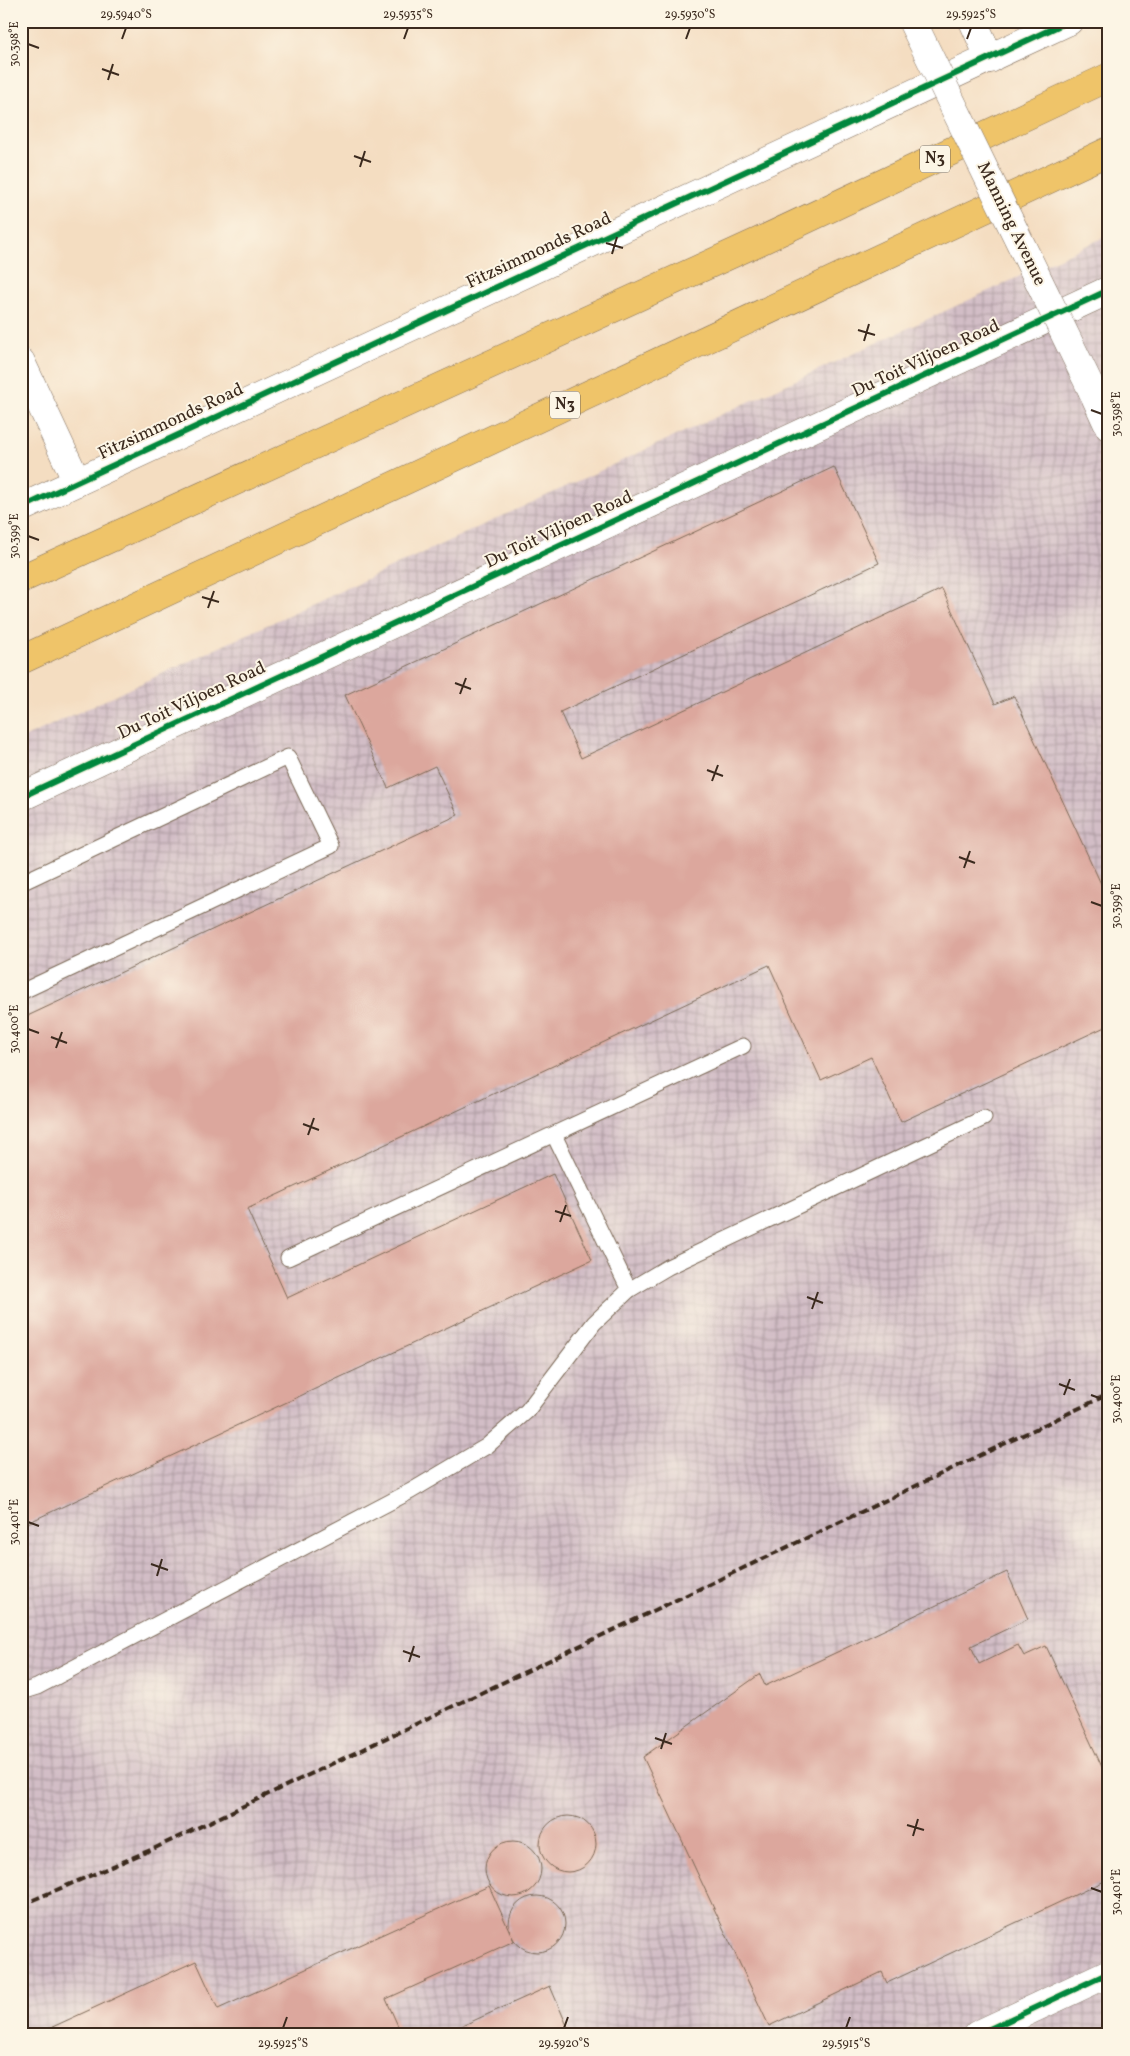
<svg xmlns="http://www.w3.org/2000/svg" width="1130" height="2056" font-family="Vollkorn,serif">
	<defs>
		<pattern id="industrial-grid" width="8" height="8" patternUnits="userSpaceOnUse" patternTransform="scale(1.25)"><rect width="8" height="8" fill="#d2bdc6"/><path d="M0 4h8M4 0v8" fill="none" stroke="#ac9aa0"/></pattern>
	</defs>
	<rect width="100%" height="100%" fill="#fcf5e5"/>
	<filter id="ink" filterUnits="userSpaceOnUse"><feTurbulence type="fractalNoise" baseFrequency=".02" numOctaves="2"/><feDisplacementMap in="SourceGraphic" scale="10" xChannelSelector="R" yChannelSelector="G"/><feConvolveMatrix kernelMatrix="1 2 1 2 8 2 1 2 1" color-interpolation-filters="sRGB"/></filter>
	<filter id="wash" filterUnits="userSpaceOnUse"><feTurbulence type="fractalNoise" baseFrequency=".0096" numOctaves="4" result="noise"/><feDisplacementMap in="SourceGraphic" scale="20" xChannelSelector="R" yChannelSelector="G"/><feGaussianBlur stdDeviation="1.12" result="paint"/><feColorMatrix in="noise" values="0 0 0 0 0 0 0 0 0 0 0 0 0 0 0 0 0 1.4 0 .05"/><feComposite in="paint" operator="in"/></filter>
	<g filter="url(#wash)">
		<rect width="100%" height="100%" fill="#f4ddc1"/>
		<!-- industrial -->
		<path fill="url(#industrial-grid)" d="M1109,235V2035H21V739Z"/>
		<g id="blocks">
			<!-- building -->
			<g fill="#dca79d">
				<path d="M834,467L879,563L560,712L581,758L942,589L995,704L1014,696L1109,901V1025L901,1122L871,1057L821,1080L769,965L247,1209L287,1298L553,1174L592,1260L21,1526V1019L458,815L435,766L388,788L345,695Z"/>
				<path d="M1007,1572L1028,1619L971,1646L979,1664L1018,1645L1024,1656L1046,1646L1109,1782V1879L887,1983L882,1972L769,2026L643,1757L760,1674L765,1686Z"/>
				<circle cx="568" cy="1844" r="28"/>
				<circle cx="513" cy="1869" r="28"/>
				<path d="M489,1886L514,1941L386,1999L402,2035H35L196,1961L218,2009Z"/>
				<circle cx="537" cy="1924" r="28"/>
				<path d="M550,1986L571,2035H442Z"/>
			</g>
		</g>
	</g>
	<g filter="url(#ink)">
		<use href="#blocks" fill-opacity="0" stroke="#7c6957" stroke-width="1"/>
		<g fill="none" stroke-linecap="round" stroke-linejoin="round">
			<!-- service casing -->
			<g stroke="#7c6957" stroke-width="17">
				<g id="service">
					<path d="M21,883L288,757L331,846L21,992"/>
					<path d="M554,1135L629,1290"/>
					<path d="M288,1258L743,1046"/>
					<path d="M21,1692L37,1687L411,1491L487,1446L527,1411L594,1323L629,1290L668,1267L984,1118"/>
				</g>
			</g>
			<!-- minor casing -->
			<g stroke="#7c6957" stroke-width="29">
				<g id="minor">
					<path d="M973,21L990,59"/>
					<path d="M21,362L77,482"/>
					<path d="M21,508L1069,21"/>
					<path d="M21,797L1109,290"/>
					<path d="M977,2035L1109,1973"/>
				</g>
			</g>
			<!-- tertiary casing -->
			<g stroke="#7c6957" stroke-width="29">
				<path id="tertiary" d="M1092,390L1109,427"/>
			</g>
			<!-- motorway casing -->
			<g stroke="#7c6957" stroke-width="29">
				<g id="motorway">
					<path d="M21,579L760,241L1109,77"/>
					<path d="M21,660L1109,151"/>
				</g>
			</g>
			<!-- service -->
			<use href="#service" stroke="#fff" stroke-width="15"/>
			<!-- minor -->
			<use href="#minor" stroke="#fff" stroke-width="28"/>
			<!-- tertiary -->
			<use href="#tertiary" stroke="#fff" stroke-width="28"/>
			<!-- motorway -->
			<use href="#motorway" stroke="#efc469" stroke-width="28"/>
			<!-- rail -->
			<path stroke="#3b2a1e" stroke-width="4" stroke-dasharray="8 4" stroke-linecap="butt" d="M21,1903L33,1900L153,1849L1109,1394"/>
			<!-- tertiary-bridge casing -->
			<g stroke="#7c6957" stroke-width="29" stroke-linecap="butt">
				<path id="tertiary-bridge" d="M912,21L1092,390"/>
			</g>
			<!-- tertiary-bridge -->
			<use href="#tertiary-bridge" stroke="#fff" stroke-width="28"/>
			<!-- cycleway casing -->
			<g stroke="#fcf5e5" stroke-width="9">
				<g id="cycleway">
					<path d="M21,508L1069,21"/>
					<path d="M21,797L1109,290"/>
					<path d="M977,2035L1109,1973"/>
				</g>
			</g>
			<!-- cycleway -->
			<use href="#cycleway" stroke="#00873e" stroke-width="6"/>
		</g>
	</g>
	<!-- ticks -->
	<path fill="none" stroke="#3b2a1e" stroke-width="2" d="M122,39L126,28M404,39L408,28M686,39L690,28M967,39L971,28M28,44L39,48M102,69L119,75M108,80L113,64M354,156L371,162M360,167L365,151M606,243L623,248M612,254L617,237M858,330L875,335M864,341L869,324M1091,410L1102,414M28,536L39,540M202,597L219,602M208,608L214,591M455,683L471,689M460,694L466,678M707,770L723,776M712,781L718,765M959,857L975,863M964,868L970,851M1091,902L1102,906M28,1029L39,1033M51,1037L67,1043M56,1048L62,1032M303,1124L319,1130M308,1135L314,1118M555,1211L571,1216M560,1222L566,1205M807,1297L823,1303M812,1309L818,1292M1059,1384L1075,1390M1064,1395L1070,1379M1091,1395L1102,1399M28,1522L39,1526M151,1564L168,1570M157,1576L162,1559M403,1651L420,1657M409,1662L414,1646M655,1738L672,1744M661,1749L666,1733M907,1825L924,1830M913,1836L918,1819M1091,1888L1102,1892M283,2028L287,2017M564,2028L568,2017M846,2028L850,2017"/>
	<g text-anchor="middle" dominant-baseline="central" stroke-width="4" stroke-linejoin="round" paint-order="stroke">
		<!-- shield labels -->
		<g fill="#fcf5e5" stroke="#75675a" stroke-width="1">
			<rect x="920" y="145.5" width="30" height="27" rx="4"/>
			<rect x="550" y="391.5" width="30" height="27" rx="4"/>
		</g>
		<g font-size="16" font-weight="bold" fill="#3b2a1e">
			<text x="935" y="159">N3</text>
			<text x="565" y="405">N3</text>
		</g>
		<!-- street labels -->
		<g font-size="18" fill="#3b2a1e" stroke="#fcf5e5">
			<text transform="translate(1011 224) rotate(64)">Manning Avenue</text>
			<text transform="translate(539 251) rotate(-25)">Fitzsimmonds Road</text>
			<text transform="translate(926 359) rotate(-25)">Du Toit Viljoen Road</text>
			<text transform="translate(171 422) rotate(-25)">Fitzsimmonds Road</text>
			<text transform="translate(559 530) rotate(-25)">Du Toit Viljoen Road</text>
			<text transform="translate(192 701) rotate(-25)">Du Toit Viljoen Road</text>
		</g>
	</g>
	<!-- margin -->
	<rect width="1130" height="2056" fill="none" stroke="#fcf5e5" stroke-width="55"/>
	<rect x="28" y="28" width="1074" height="2000" fill="none" stroke="#3b2a1e" stroke-width="2"/>
	<g font-size="12" text-anchor="middle" fill="#3b2a1e">
		<text x="126" y="18">29.5940°S</text>
		<text x="408" y="18">29.5935°S</text>
		<text x="690" y="18">29.5930°S</text>
		<text x="971" y="18">29.5925°S</text>
		<text transform="translate(14 44) rotate(-90)" y="4">30.398°E</text>
		<text transform="translate(1116 414) rotate(-90)" y="4">30.398°E</text>
		<text transform="translate(14 536) rotate(-90)" y="4">30.399°E</text>
		<text transform="translate(1116 906) rotate(-90)" y="4">30.399°E</text>
		<text transform="translate(14 1029) rotate(-90)" y="4">30.400°E</text>
		<text transform="translate(1116 1399) rotate(-90)" y="4">30.400°E</text>
		<text transform="translate(14 1522) rotate(-90)" y="4">30.401°E</text>
		<text transform="translate(1116 1892) rotate(-90)" y="4">30.401°E</text>
		<text x="283" y="2047">29.5925°S</text>
		<text x="564" y="2047">29.5920°S</text>
		<text x="846" y="2047">29.5915°S</text>
	</g>
</svg>
